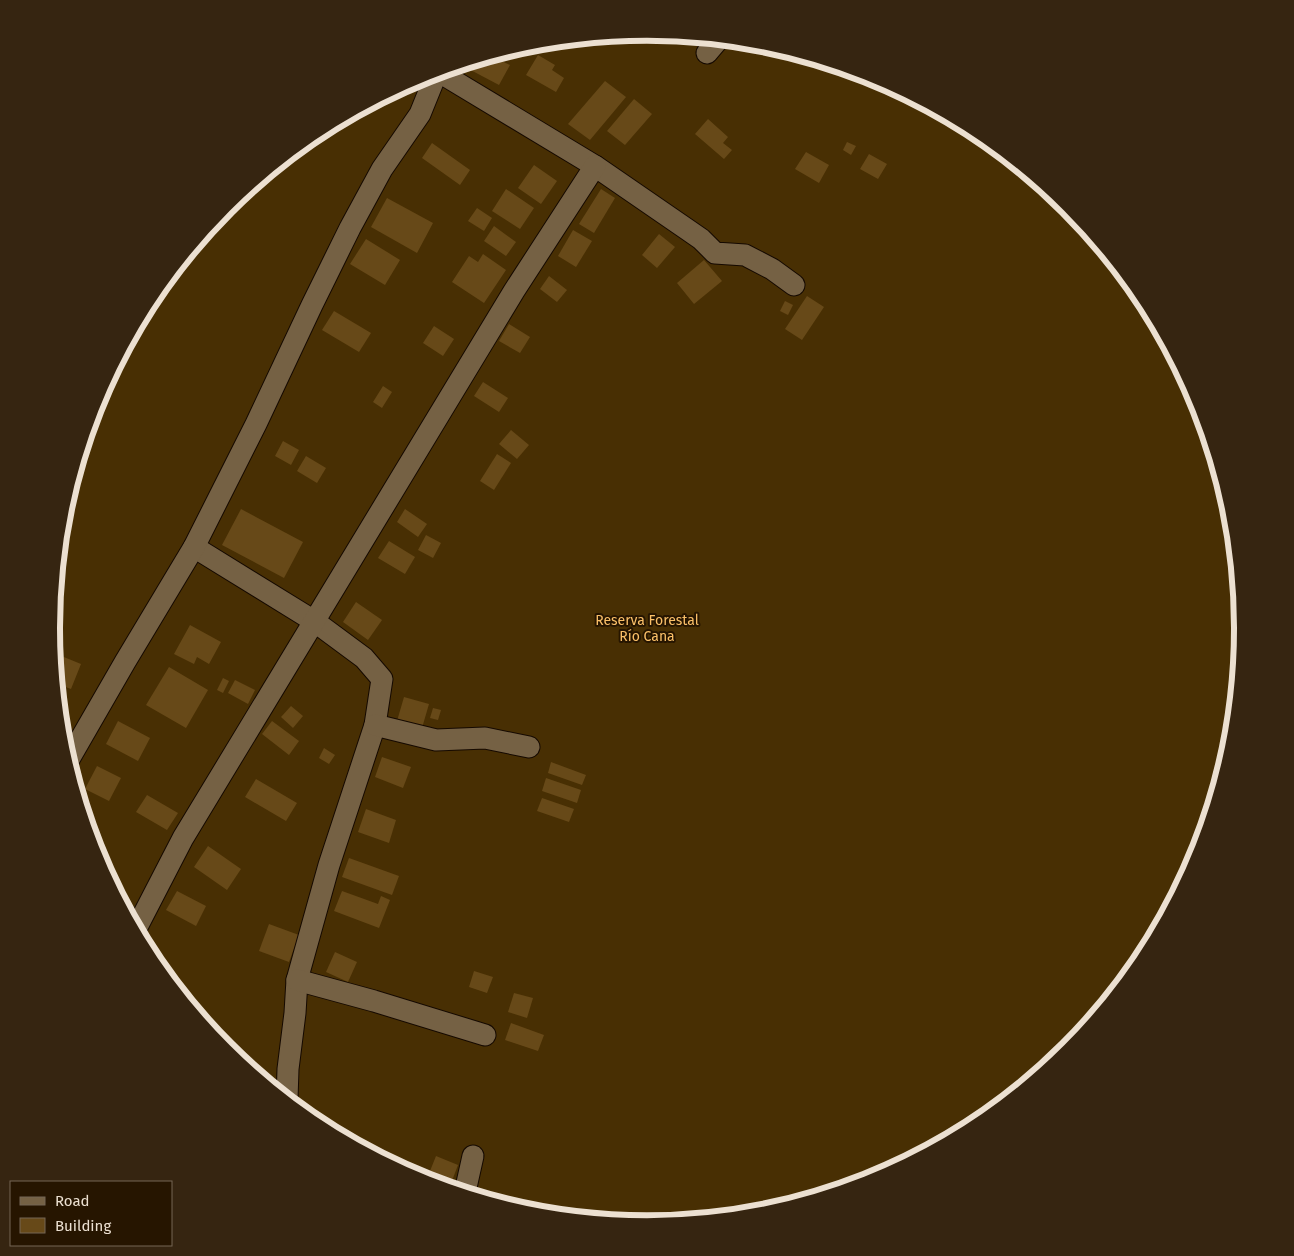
<svg xmlns="http://www.w3.org/2000/svg" width="1294" height="1256" font-family="'Fira Sans',sans-serif">
	<rect width="100%" height="100%" fill="#301f03"/>
	<!-- green -->
	<circle fill="#482f03" cx="647" cy="628" r="594"/>
	<!-- building -->
	<g fill="#674918">
		<path d="M538,55L555,65L552,70L564,78L556,92L526,75Z"/>
		<path d="M491,56L510,65L499,85L463,66L464,64Z"/>
		<path d="M605,81L626,97L590,140L568,124Z"/>
		<path d="M634,99L652,114L625,145L607,131Z"/>
		<path d="M708,119L728,137L723,143L732,150L724,159L695,134Z"/>
		<path d="M847,142L856,146L851,155L843,150Z"/>
		<path d="M432,143L470,170L460,185L422,158Z"/>
		<path d="M806,152L829,165L819,183L795,169Z"/>
		<path d="M869,154L887,164L878,179L860,169Z"/>
		<path d="M534,165L557,181L541,204L518,188Z"/>
		<path d="M506,189L534,208L520,229L492,211Z"/>
		<path d="M601,189L615,198L594,233L579,224Z"/>
		<path d="M387,198L433,223L417,253L371,227Z"/>
		<path d="M477,208L492,218L484,231L468,221Z"/>
		<path d="M494,226L516,242L506,256L484,241Z"/>
		<path d="M573,230L592,241L576,267L558,256Z"/>
		<path d="M659,234L675,247L657,268L642,255Z"/>
		<path d="M366,239L400,260L385,285L350,264Z"/>
		<path d="M483,254L506,270L484,303L452,282L469,256L478,262Z"/>
		<path d="M704,260L722,281L694,304L677,283Z"/>
		<path d="M549,276L567,290L557,302L540,289Z"/>
		<path d="M807,296L824,307L802,340L785,329Z"/>
		<path d="M785,301L793,305L788,315L780,311Z"/>
		<path d="M334,311L371,333L359,352L322,330Z"/>
		<path d="M509,324L530,337L520,353L499,341Z"/>
		<path d="M434,326L454,339L443,356L423,343Z"/>
		<path d="M483,382L508,398L499,412L474,396Z"/>
		<path d="M383,386L392,392L382,408L373,402Z"/>
		<path d="M511,430L529,445L517,459L499,444Z"/>
		<path d="M283,441L299,450L291,465L275,456Z"/>
		<path d="M497,454L511,463L494,490L480,481Z"/>
		<path d="M306,456L326,468L317,483L297,471Z"/>
		<path d="M241,509L303,542L284,578L222,545Z"/>
		<path d="M405,509L427,524L418,537L397,522Z"/>
		<path d="M426,535L441,543L433,558L418,550Z"/>
		<path d="M389,541L415,557L405,574L378,558Z"/>
		<path d="M356,602L382,620L368,640L343,622Z"/>
		<path d="M190,625L221,642L209,664L197,657L194,664L174,654Z"/>
		<path d="M54,653L81,664L71,689L57,684Z"/>
		<path d="M169,667L208,690L186,728L146,705Z"/>
		<path d="M223,678L229,681L223,693L217,690Z"/>
		<path d="M235,680L255,690L248,704L228,693Z"/>
		<path d="M404,697L429,704L422,728L397,721Z"/>
		<path d="M291,706L303,716L293,728L281,717Z"/>
		<path d="M433,708L441,710L438,720L430,718Z"/>
		<path d="M118,721L150,738L138,761L106,744Z"/>
		<path d="M272,721L299,741L289,755L262,734Z"/>
		<path d="M324,748L335,755L329,764L319,758Z"/>
		<path d="M382,757L411,767L403,788L375,777Z"/>
		<path d="M551,762L586,775L582,785L548,773Z"/>
		<path d="M97,766L121,778L109,801L85,789Z"/>
		<path d="M546,778L581,790L577,803L542,791Z"/>
		<path d="M256,779L297,803L286,821L245,797Z"/>
		<path d="M147,795L178,813L167,830L136,812Z"/>
		<path d="M542,798L574,809L569,822L537,811Z"/>
		<path d="M366,809L396,820L389,843L358,832Z"/>
		<path d="M208,846L241,869L227,890L194,867Z"/>
		<path d="M349,858L399,876L392,895L342,877Z"/>
		<path d="M177,891L206,906L196,926L166,910Z"/>
		<path d="M342,891L378,904L381,896L390,900L379,928L334,911Z"/>
		<path d="M269,924L299,935L289,962L259,951Z"/>
		<path d="M335,952L357,962L348,982L326,972Z"/>
		<path d="M474,971L493,977L487,993L469,987Z"/>
		<path d="M514,993L533,998L527,1018L508,1012Z"/>
		<path d="M511,1023L544,1035L538,1051L505,1040Z"/>
		<path d="M436,1156L458,1165L450,1186L428,1176Z"/>
	</g>
	<g fill="none" stroke-linecap="round" stroke-linejoin="round">
		<!-- minor casing -->
		<g stroke="#150900" stroke-width="23">
			<g id="minor">
				<path d="M707,53L718,40"/>
				<path d="M439,72L595,166L688,230L701,239L715,253L745,255L772,269L794,285"/>
				<path d="M194,547L314,621L364,658L382,679L375,725L329,865L297,980L295,1013L288,1069L287,1099"/>
				<path d="M375,725L436,740L485,738L529,747"/>
				<path d="M68,761L125,662L194,547L256,424L312,305L350,228L382,169L420,114L437,72"/>
				<path d="M136,929L183,838L514,291L595,166"/>
				<path d="M297,980L374,1001L485,1035"/>
				<path d="M465,1192L473,1156"/>
			</g>
		</g>
		<!-- minor -->
		<use href="#minor" stroke="#756144" stroke-width="21"/>
	</g>
	<g text-anchor="middle" dominant-baseline="central" stroke-width="4" stroke-linejoin="round" paint-order="stroke">
		<!-- park labels -->
		<g font-size="14" fill="#fbc068" stroke="#261500">
			<text x="647" y="620">Reserva Forestal<tspan x="647" dy="16">Río Cana</tspan></text>
		</g>
	</g>
	<!-- crop -->
	<path d="M0 0H1294V1256H0ZM60 628a587 587 0 1 1 1174 0a587 587 0 1 1-1174 0Z" fill="#362511" fill-rule="evenodd"/>
	<path fill="none" stroke="#ece0d1" stroke-width="6" d="M60 628a587 587 0 1 1 1174 0a587 587 0 1 1-1174 0Z"/>
	<!-- legend -->
	<rect x="10" y="1181" width="162" height="65" fill="#261500" stroke="#756654"/>
	<rect x="20" y="1197" width="25" height="8" fill="#756144" stroke="#756654"/>
	<text x="55" y="1206" font-size="15" fill="#ece0d1">Road</text>
	<rect x="20" y="1218" width="25" height="15" fill="#674918" stroke="#756654"/>
	<text x="55" y="1231" font-size="15" fill="#ece0d1">Building</text>
</svg>
